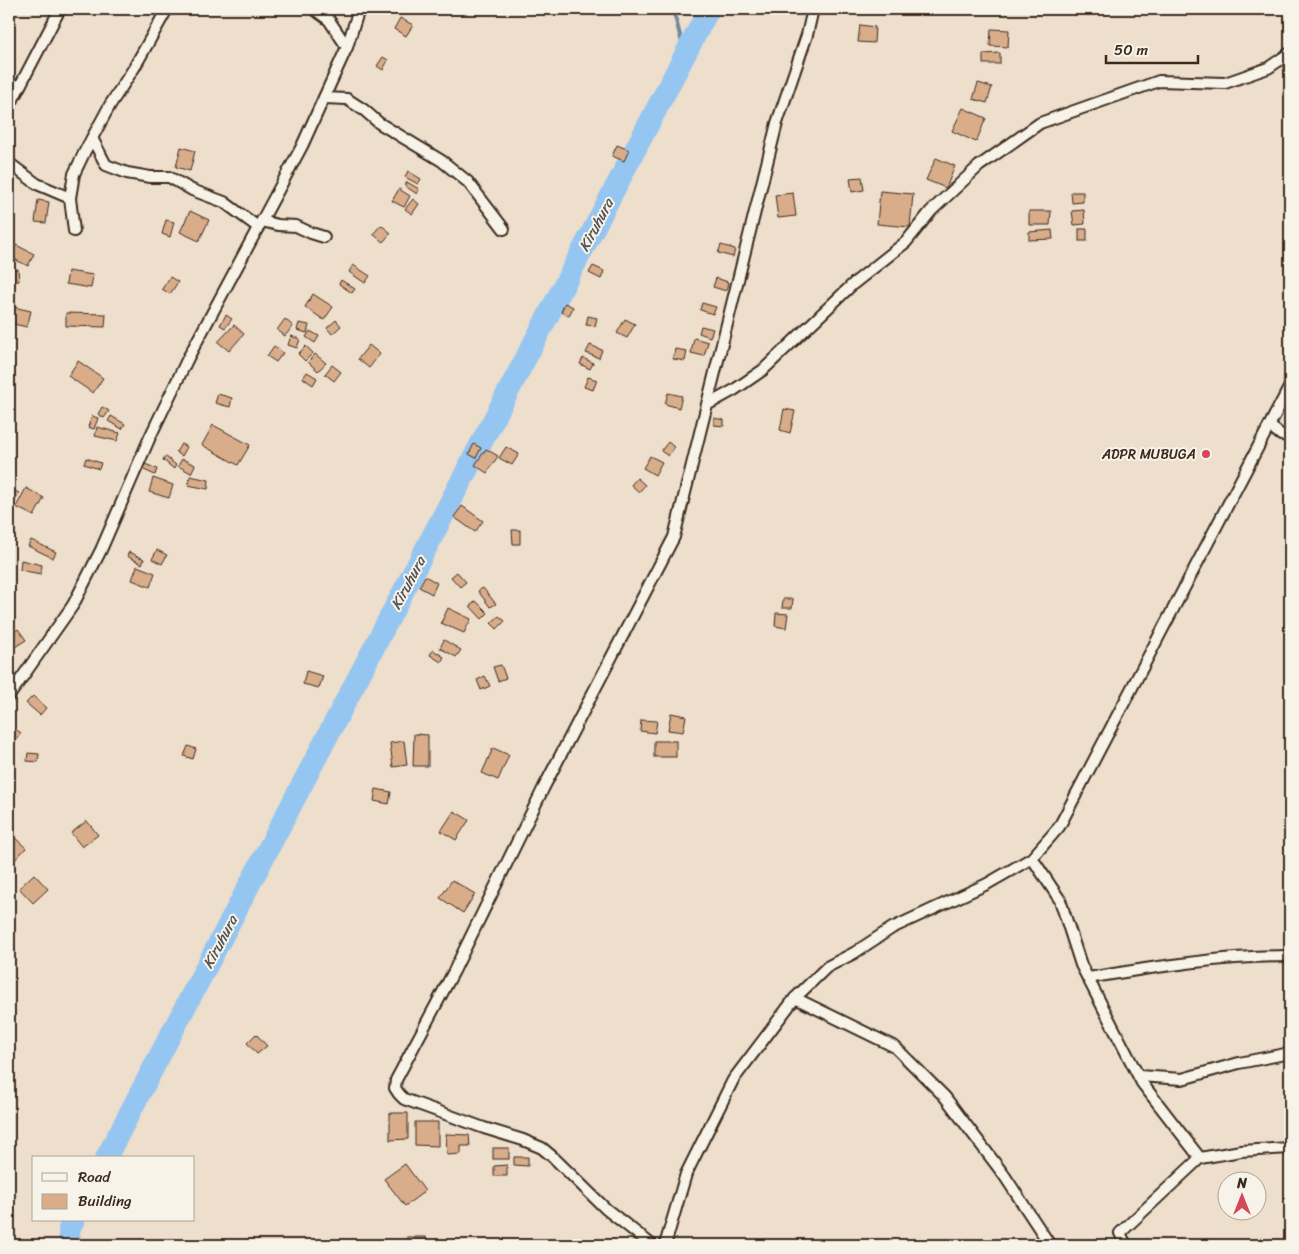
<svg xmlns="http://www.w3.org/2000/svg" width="1299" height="1254" font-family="Sriracha,sans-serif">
	<rect width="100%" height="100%" fill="#eedecc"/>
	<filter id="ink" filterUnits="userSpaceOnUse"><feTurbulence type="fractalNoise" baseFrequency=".02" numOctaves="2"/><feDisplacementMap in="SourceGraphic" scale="10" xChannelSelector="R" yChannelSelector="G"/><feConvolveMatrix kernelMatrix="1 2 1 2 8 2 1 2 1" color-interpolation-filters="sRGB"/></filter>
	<g filter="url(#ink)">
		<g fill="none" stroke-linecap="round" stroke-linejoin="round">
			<!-- stream -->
			<path stroke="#71889d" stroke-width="4" d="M673,9L685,54"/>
			<!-- river -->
			<g stroke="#95c6f1" stroke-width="22">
				<path d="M106,1158L709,9"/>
				<path d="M70,1245L69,1229L74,1220"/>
			</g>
		</g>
		<!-- building -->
		<g fill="#d9ad8a" stroke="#3b2a1e">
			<path d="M400,18L413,25L406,36L394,29Z"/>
			<path d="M860,25L875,27L874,43L858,42Z"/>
			<path d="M991,29L1009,30L1008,47L990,46Z"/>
			<path d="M1000,53V64H983V54Z"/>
			<path d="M383,57L388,60L383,70L377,66Z"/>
			<path d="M978,83L992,87L987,103L973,99Z"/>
			<path d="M963,108L986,118L976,142L952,131Z"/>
			<path d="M617,145L629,150L624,161L612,156Z"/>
			<path d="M181,147L195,151L190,171L176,167Z"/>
			<path d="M936,158L955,166L946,188L926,180Z"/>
			<path d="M408,171L421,179L418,184L405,177Z"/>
			<path d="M862,177L864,190L852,192L850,178Z"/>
			<path d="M407,182L419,189L417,194L405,186Z"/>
			<path d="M399,189L410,196L404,207L392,201Z"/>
			<path d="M880,191L913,194L910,227L877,224Z"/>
			<path d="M1071,192H1083V202L1072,203Z"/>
			<path d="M793,193L796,216L778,218L775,195Z"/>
			<path d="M413,199L419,204L412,214L405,209Z"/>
			<path d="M38,200L49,202L46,223L35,222Z"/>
			<path d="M1084,210L1085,224L1074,225L1072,211Z"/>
			<path d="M190,211L209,220L199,241L180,232Z"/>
			<path d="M1029,211H1051L1050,225H1029Z"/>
			<path d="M166,220L174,222L170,237L162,234Z"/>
			<path d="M381,225L391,233L383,242L373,234Z"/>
			<rect x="1079" y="229" width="8" height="12"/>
			<path d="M1052,230L1053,239L1029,240V232Z"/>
			<path d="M16,245L34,254L28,266L10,257Z"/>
			<path d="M721,245L735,249L733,257L718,253Z"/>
			<path d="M353,265L370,276L365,283L349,272Z"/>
			<path d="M593,266L604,271L601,279L589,273Z"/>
			<path d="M12,269H18L19,281L13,282Z"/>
			<path d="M68,271L93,275L91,288L66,284Z"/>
			<path d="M170,277L178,282L170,294L162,289Z"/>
			<path d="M716,278L728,282L726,291L713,287Z"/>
			<path d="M341,280L355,289L352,293L339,284Z"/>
			<path d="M313,294L333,307L324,320L305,307Z"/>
			<path d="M565,303L573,307L569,316L561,312Z"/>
			<path d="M702,303L716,307L713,314L700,310Z"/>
			<path d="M9,306L31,311L27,327L9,323Z"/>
			<path d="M66,313L106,314L105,327L66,326Z"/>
			<path d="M226,315L232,319L225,328L220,325Z"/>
			<path d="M588,316L597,318L595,326L586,325Z"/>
			<path d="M285,319L293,326L285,336L277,330Z"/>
			<path d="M625,319L635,324L627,338L617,333Z"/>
			<path d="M336,320L341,326L332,334L327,328Z"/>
			<path d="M299,323L309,325L307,333L297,330Z"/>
			<path d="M234,325L244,334L229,351L218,342Z"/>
			<path d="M701,326L713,329L710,337L699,333Z"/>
			<path d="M310,331L319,336L315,343L306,337Z"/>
			<path d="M291,336L300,339L297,348L288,345Z"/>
			<path d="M694,338L708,342L704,356L691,353Z"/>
			<path d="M369,345L380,354L369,368L358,359Z"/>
			<path d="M590,345L602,350L599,358L586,353Z"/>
			<path d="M274,346L283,353L276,362L267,356Z"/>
			<path d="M306,346L313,353L305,361L298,354Z"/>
			<path d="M675,349L687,351L685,361L673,359Z"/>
			<path d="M315,354L326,363L318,371L308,362Z"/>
			<path d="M583,358L593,363L590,369L580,364Z"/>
			<path d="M78,361L103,378L93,393L68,376Z"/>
			<path d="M332,365L341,372L334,381L325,374Z"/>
			<path d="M307,372L317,378L313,385L303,378Z"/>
			<path d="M588,377L597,380L593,390L584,387Z"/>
			<path d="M668,393L682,396L679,408L665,404Z"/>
			<path d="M218,394L232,398L230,407L215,403Z"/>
			<path d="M102,407L109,411L104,418L98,414Z"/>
			<path d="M784,409L795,411L790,433L780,430Z"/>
			<path d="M92,416L98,418L94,429L88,427Z"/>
			<path d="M111,416L125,424L122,429L108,421Z"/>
			<path d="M714,418L724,420V426L714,425Z"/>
			<path d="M213,425L250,445L238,465L202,445Z"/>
			<path d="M97,427L120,433L117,441L95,436Z"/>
			<path d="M668,442L674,447L668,456L661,451Z"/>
			<path d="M181,444L187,447L182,456L176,452Z"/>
			<path d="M474,444L481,448L476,458L469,454Z"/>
			<path d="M506,447L519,454L512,465L499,458Z"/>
			<path d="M486,449L498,456L487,473L475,465Z"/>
			<path d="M165,456L176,465L174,469L163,460Z"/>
			<path d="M650,456L662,462L655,475L643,468Z"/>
			<path d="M86,458L101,463L99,469L84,464Z"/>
			<path d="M182,459L195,465L191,473L178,466Z"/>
			<path d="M145,464L157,469L155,475L142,469Z"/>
			<path d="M190,476L209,480L208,489L188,485Z"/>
			<path d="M153,478L173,485L169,498L149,492Z"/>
			<path d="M637,478L645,485L639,492L631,485Z"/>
			<path d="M9,488L19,493L14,502L9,499Z"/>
			<path d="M26,488L44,498L34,516L16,507Z"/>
			<path d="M462,506L483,521L475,532L454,517Z"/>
			<path d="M512,530H520V544H513Z"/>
			<path d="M31,540L56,552L53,558L28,546Z"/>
			<path d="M157,550L167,555L162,564L152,559Z"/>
			<path d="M129,552L144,559L142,564L127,556Z"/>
			<path d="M21,560L42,565L41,574L20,570Z"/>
			<path d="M137,566L155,573L150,587L132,580Z"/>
			<path d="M457,572L466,582L460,587L451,577Z"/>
			<path d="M425,576L437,583L432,594L419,587Z"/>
			<path d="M483,588L496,604L490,607L478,591Z"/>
			<path d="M783,599H793L792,608H782Z"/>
			<path d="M476,601L488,613L482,619L470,606Z"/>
			<path d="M448,608L471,619L464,633L441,623Z"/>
			<path d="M776,613L788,614L786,628L775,626Z"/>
			<path d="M499,616L505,621L497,629L491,623Z"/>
			<path d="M18,629L26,640L15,647L9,638V636Z"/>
			<path d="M444,640L461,650L456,657L440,648Z"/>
			<path d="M433,650L444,657L441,662L430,655Z"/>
			<path d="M501,665L506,678L498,681L493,667Z"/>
			<path d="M306,671L323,676L319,688L303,684Z"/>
			<path d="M485,676L490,686L481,690L477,680Z"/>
			<path d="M33,696L46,708L40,715L26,703Z"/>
			<path d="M671,713L686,716L683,732L668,730Z"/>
			<path d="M641,720L657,721L655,733L640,731Z"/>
			<path d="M9,725L21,733L13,744L9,740Z"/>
			<path d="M414,734L428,735V766H413Z"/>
			<path d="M404,741L407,765L393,767L390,743Z"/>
			<rect x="654" y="741" width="22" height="16"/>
			<path d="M188,746L196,749L193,759L184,756Z"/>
			<path d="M493,748L509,755L498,780L482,773Z"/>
			<path d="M28,753L39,754L38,762L27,761Z"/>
			<path d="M376,789L391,792L389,804L374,801Z"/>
			<path d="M454,811L469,820L456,840L441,831Z"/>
			<path d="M87,821L98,835L82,847L71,833Z"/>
			<path d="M14,837L26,848L9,866V843Z"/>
			<path d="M34,874L48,889L33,903L19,888Z"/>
			<path d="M452,880L475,894L463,913L440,898Z"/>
			<path d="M256,1034L267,1046L257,1054L247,1043Z"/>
			<path d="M390,1113H408V1139L390,1140Z"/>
			<path d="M415,1122H438V1146L415,1145Z"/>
			<path d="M446,1134L469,1135L470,1146H461V1154L447,1155Z"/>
			<rect x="493" y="1148" width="16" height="11"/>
			<path d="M514,1157H528V1166L514,1165Z"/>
			<path d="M405,1164L425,1191L405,1206L384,1179Z"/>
			<path d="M507,1165V1176H494V1166Z"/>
			<rect x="407" y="1237" width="19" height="8"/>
		</g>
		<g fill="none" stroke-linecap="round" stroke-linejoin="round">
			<!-- street casing -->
			<g stroke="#3b2a1e" stroke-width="14">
				<g id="street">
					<path d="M314,9L329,20L347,47"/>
					<path d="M324,98L347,99L364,110L379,123L442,161L468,182L504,229"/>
					<path d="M9,107L60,9"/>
					<path d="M92,138L106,165L127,173L150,177H169L192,190L224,202L258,227"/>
					<path d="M9,163L37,184L70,198L74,231"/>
					<path d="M70,198L74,174L85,151L110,105L134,68L167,9"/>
					<path d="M262,221L278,225L296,226L311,233L324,237"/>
					<path d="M707,405L734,390L763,370L853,284L906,242L931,211L979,166L1040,123L1159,81L1225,83L1268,68L1290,53"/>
					<path d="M1270,426L1281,435L1290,436"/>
					<path d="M9,696L73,605L101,550L150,437L188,358L302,146L347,47L359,9"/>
					<path d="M1032,858L1060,900L1081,965L1142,1083L1200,1158L1120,1233L1126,1245"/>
					<path d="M1088,978C1155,967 1222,956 1290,956"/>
					<path d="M795,998L895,1047L945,1097L1004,1175L1050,1245"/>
					<path d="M1139,1076L1182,1079L1239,1063L1290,1053"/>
					<path d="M1200,1158L1241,1151L1290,1148"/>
					<path d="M652,1245L606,1209L554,1158L542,1148L523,1140L484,1128L404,1099L399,1094L395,1088L396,1080L454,971L544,787L674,537L777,123L807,35L813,9"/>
					<path d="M665,1245L686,1174L733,1080L795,998L827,967L854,953L892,928L987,884L1032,858L1059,827L1290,386"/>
				</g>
			</g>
			<!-- street -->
			<use href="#street" stroke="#f7f3e8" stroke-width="10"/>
		</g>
	</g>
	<!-- markers -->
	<circle fill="#d1495b" stroke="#f7f3e8" stroke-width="2" cx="1206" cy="454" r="5"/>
	<g text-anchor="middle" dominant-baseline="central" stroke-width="4" stroke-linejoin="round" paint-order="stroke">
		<!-- poi labels -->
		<g font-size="14" fill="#3b2a1e" stroke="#f7f3e8" text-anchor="end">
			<text x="1196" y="454">ADPR MUBUGA</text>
		</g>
		<!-- water labels -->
		<g font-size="15" font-style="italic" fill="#525153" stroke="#f7f3e8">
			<text transform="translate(596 225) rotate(-62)">Kiruhura</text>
			<text transform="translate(408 583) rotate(-62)">Kiruhura</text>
			<text transform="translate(220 942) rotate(-62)">Kiruhura</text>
		</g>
	</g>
	<!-- margin -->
	<rect width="1299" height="1254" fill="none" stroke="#f7f3e8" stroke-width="30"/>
	<rect x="15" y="15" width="1269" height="1224" fill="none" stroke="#3b2a1e" stroke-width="2" filter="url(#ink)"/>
	<!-- legend -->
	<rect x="32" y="1156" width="162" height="65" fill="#f7f3e8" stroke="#aca397"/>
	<rect x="42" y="1173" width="25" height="8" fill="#f7f3e8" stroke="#aca397"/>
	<text x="78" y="1182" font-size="15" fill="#3b2a1e">Road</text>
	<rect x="42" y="1194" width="25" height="15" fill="#d9ad8a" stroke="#aca397"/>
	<text x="78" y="1206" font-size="15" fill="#3b2a1e">Building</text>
	<!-- north arrow -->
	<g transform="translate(1242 1196)"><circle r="24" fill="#f7f3e8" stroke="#aca397"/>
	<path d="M0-4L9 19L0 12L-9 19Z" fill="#d1495b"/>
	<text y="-8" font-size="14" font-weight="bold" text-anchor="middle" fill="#3b2a1e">N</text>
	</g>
	<!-- scale -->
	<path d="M1106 55v8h92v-8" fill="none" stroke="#3b2a1e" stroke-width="2.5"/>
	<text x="1114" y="55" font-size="15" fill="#3b2a1e" stroke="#f7f3e8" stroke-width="4" paint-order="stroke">50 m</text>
</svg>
